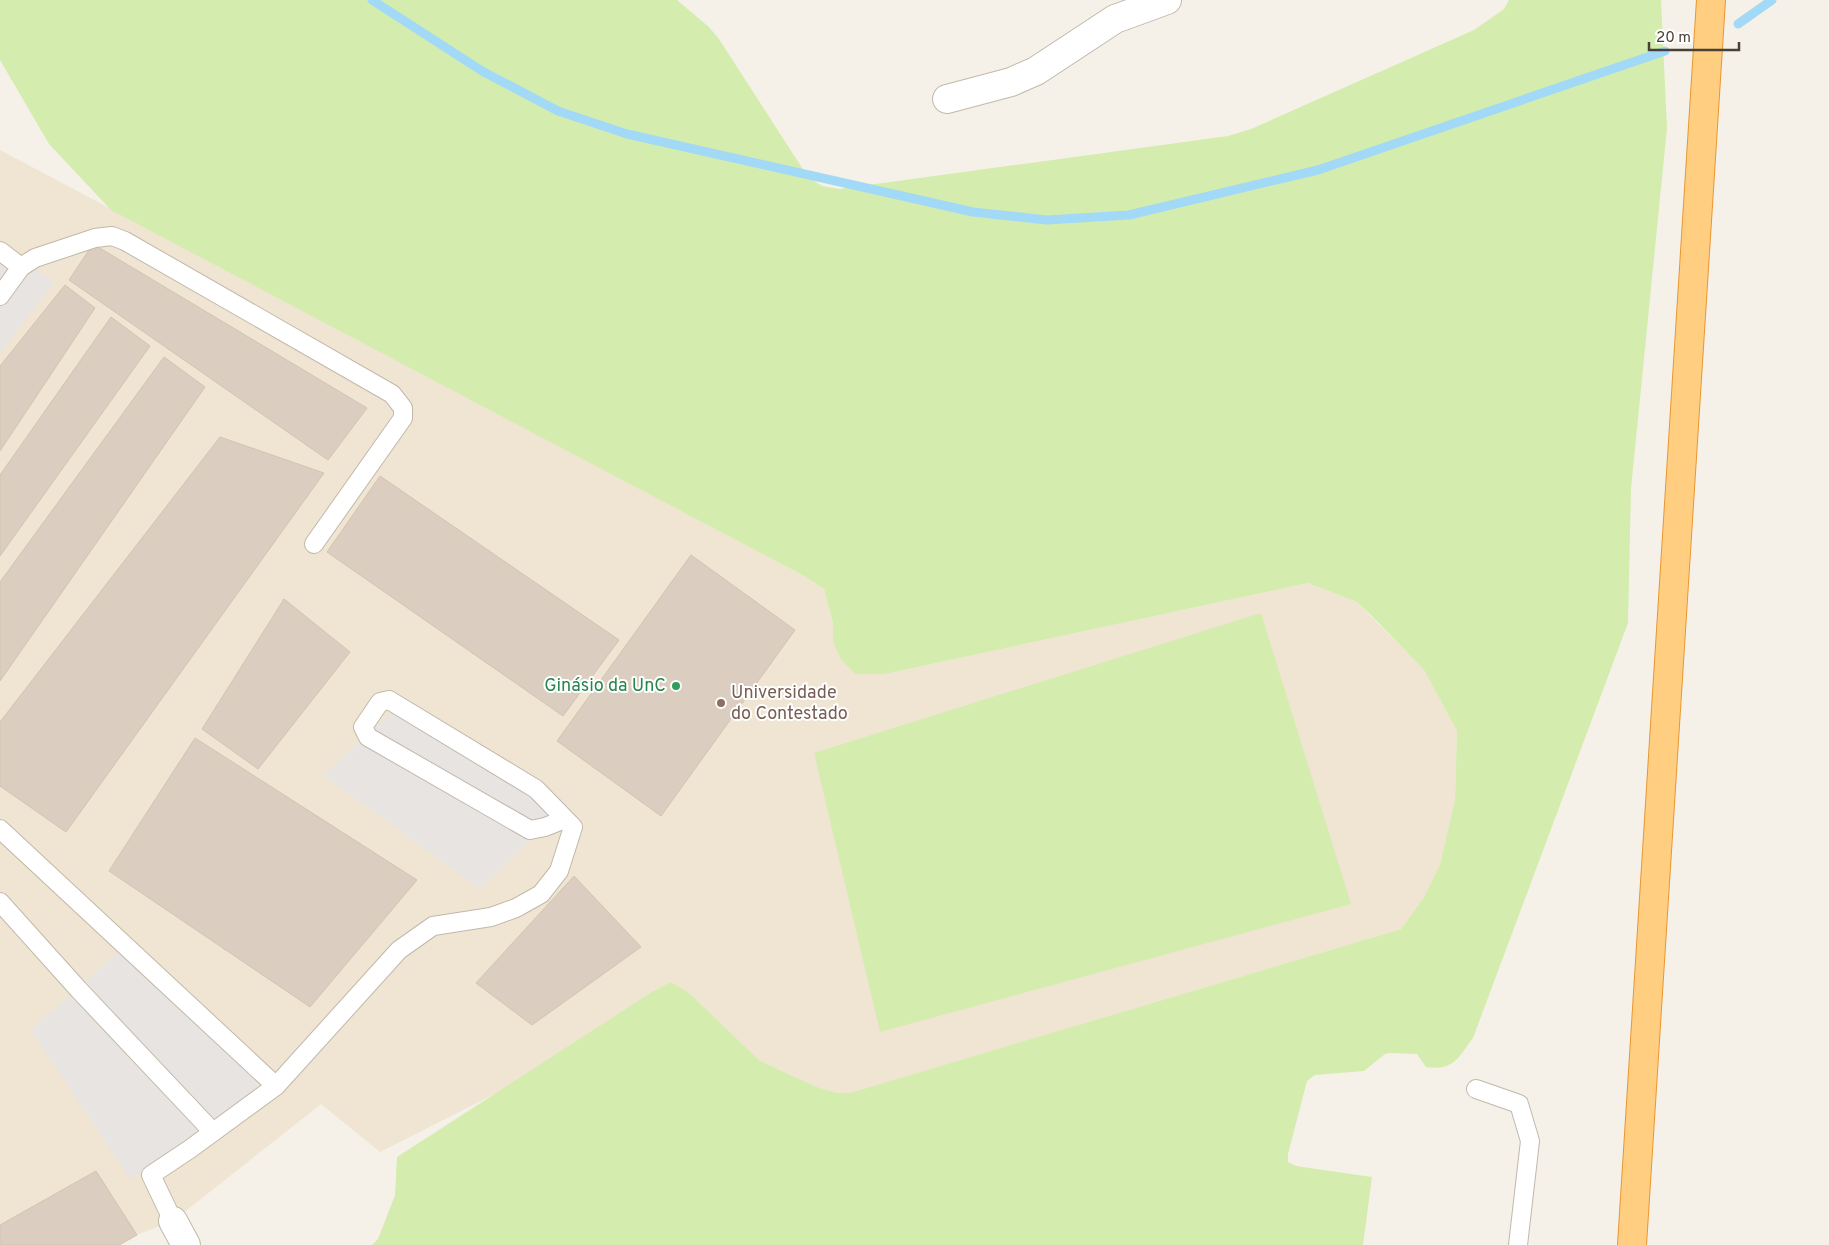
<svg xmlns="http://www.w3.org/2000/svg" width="1829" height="1245" font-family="Overpass,sans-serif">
	<rect width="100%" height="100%" fill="#f5f1e9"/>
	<!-- education -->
	<path fill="#efe5d2" d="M0,150L806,577L824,589L833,623V641L885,674L1308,583L1357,602L1424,670L1457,731L1455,800L1440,864L1424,897L1401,929L851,1093H837L814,1086L759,1060L688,992L671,982L562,1060L380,1152L321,1104L173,1221L137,1235L121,1245H0Z"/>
	<!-- green -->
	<g fill="#d5ecaf">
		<path d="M0,0H677L709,27L719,39L808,177L822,186L839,189L1228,136L1251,129L1474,30L1504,9L1509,0H1661L1667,128L1631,489L1628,623L1473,1038C1458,1058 1454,1071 1426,1067L1417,1054L1389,1053L1385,1054L1364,1071L1315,1075L1307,1081L1288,1154V1162L1296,1166L1372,1177L1363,1245H372L378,1239L395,1195L397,1157L652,992L671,982L688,992L759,1060L814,1086L837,1093H850L1401,929L1424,897L1440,864L1455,800L1457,731L1424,670L1373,617L1357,602L1308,583L885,674H855L841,659L833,641V623L824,589L806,577L111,210L49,144L0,60Z"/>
		<path d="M1261,613L1351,904L880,1032L814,753Z"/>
	</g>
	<!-- parking -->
	<g fill="#e7e4e1">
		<path d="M0,241L54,283L0,352Z"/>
		<path d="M402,703L568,802L480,889L323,775Z"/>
		<path d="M118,952L271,1089L130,1179L31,1030Z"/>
	</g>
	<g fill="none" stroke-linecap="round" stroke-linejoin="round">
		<!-- stream -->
		<g stroke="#a2d9f6" stroke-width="9">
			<path d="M372,0L482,71L558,111L627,134L973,212L1047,220L1129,215L1318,170L1665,51"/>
			<path d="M1738,24L1772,0"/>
		</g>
	</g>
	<!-- building -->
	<g fill="#dbcec0" stroke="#d3c3b0">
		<path d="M93,244L367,408L328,460L69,280Z"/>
		<path d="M65,285L95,308L0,451V366Z"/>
		<path d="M111,317L150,346L0,556V475Z"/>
		<path d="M164,357L205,387L0,681V582Z"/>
		<path d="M220,437L324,473L66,832L0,786V722Z"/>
		<path d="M380,476L619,640L563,716L327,552Z"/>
		<path d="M691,555L795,630L661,816L557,741Z"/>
		<path d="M284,599L350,652L258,769L202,729Z"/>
		<path d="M195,738L417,880L310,1007L109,871Z"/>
		<path d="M574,876L641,947L532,1025L476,983Z"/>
		<path d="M96,1171L137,1235L119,1245H0V1225Z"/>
	</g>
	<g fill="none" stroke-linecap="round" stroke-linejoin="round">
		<!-- service casing -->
		<g stroke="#c2b8aa" stroke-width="20">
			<g id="service">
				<path d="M0,251L21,267L0,296"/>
				<path d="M21,267L35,258L95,238L112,236L125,241L392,394L403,408V418L314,544"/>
				<path d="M0,829L276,1086"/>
				<path d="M0,902L79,990L213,1132"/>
				<path d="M1476,1089L1519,1104L1530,1141L1518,1245"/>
				<path d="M173,1221L151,1175L190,1149L276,1086L399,950L433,926L491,917L516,908L541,894L559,871L573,827L536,789L389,700L380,702L363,727L368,737L530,830L545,827L565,819"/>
			</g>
		</g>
		<!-- minor casing -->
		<g stroke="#c2b8aa" stroke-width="30">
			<g id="minor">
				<path d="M947,99L1011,82L1036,71L1115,19L1167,0"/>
				<path d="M173,1221L186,1245"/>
			</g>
		</g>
		<!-- trunk casing -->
		<g stroke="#e99730" stroke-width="30">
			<path id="trunk" d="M1632,1245L1711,0"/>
		</g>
		<!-- service -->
		<use href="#service" stroke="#fff" stroke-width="18"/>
		<!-- minor -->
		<use href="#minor" stroke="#fff" stroke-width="28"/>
		<!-- trunk -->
		<use href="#trunk" stroke="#ffce81" stroke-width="28"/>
	</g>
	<!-- markers -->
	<circle fill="#2e9e5b" stroke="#fff" stroke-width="2" cx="676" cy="686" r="5"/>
	<circle fill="#8d6e63" stroke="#fff" stroke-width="2" cx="721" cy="703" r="5"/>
	<g text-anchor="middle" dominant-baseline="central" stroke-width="4" stroke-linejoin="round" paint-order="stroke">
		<!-- leisure labels -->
		<g font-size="18" fill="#27864d" stroke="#fff" text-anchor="end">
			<text x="666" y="686">Ginásio da UnC</text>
		</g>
		<!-- education labels -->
		<g font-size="18" fill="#785e54" stroke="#fff" text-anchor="start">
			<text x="731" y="693">Universidade<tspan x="731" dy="21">do Contestado</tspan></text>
		</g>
	</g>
	<!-- scale -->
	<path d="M1649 42v8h90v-8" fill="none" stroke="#4a4136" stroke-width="2.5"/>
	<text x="1656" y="42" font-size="15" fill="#4a4136" stroke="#ffffff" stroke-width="4" paint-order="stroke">20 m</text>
</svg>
